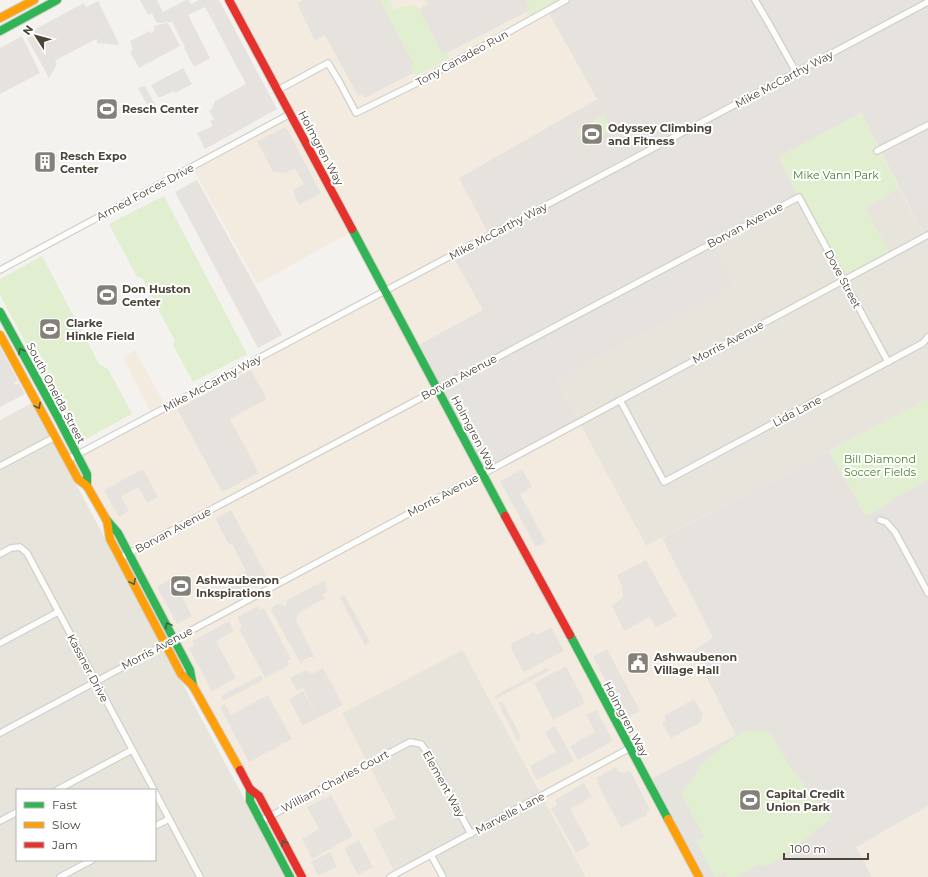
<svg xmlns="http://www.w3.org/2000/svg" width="928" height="877" font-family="Montserrat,sans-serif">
	<rect width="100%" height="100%" fill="#f4f2ee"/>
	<!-- residential -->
	<g fill="#e7e4dc" fill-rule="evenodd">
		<path d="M899,188L925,237L928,235V399L829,451L646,546L556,380L735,285L712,243L799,197L865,207Z"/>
		<path d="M32,403L62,458L286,877H0V420ZM17,790H155V860H17Z"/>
		<path d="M462,648L586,877H443L431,855L395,874L373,829L395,818L342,713L460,651Z"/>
	</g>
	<!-- commercial -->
	<g fill="#f3ebdf">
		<path d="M229,0H566L548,10L597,99L459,178L489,235L452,255L483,310L415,347L579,422L646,546L662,538L713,638L693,651L736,735L648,781L699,877H586L462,649L460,651L342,713L396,818L373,829L395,874L390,877H302L270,816L250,789L193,686L190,670L107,521L77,455L152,415L123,357L135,350L166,407L385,291L353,231L257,284L192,167L290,114Z"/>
		<path d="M928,806V877H872L855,847Z"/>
		<path d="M433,859L443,877H399Z"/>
	</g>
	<!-- industrial -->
	<g fill="#e6e2de">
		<path d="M566,0H928V235L925,237L861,113L779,157L799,197L713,243L735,285L556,380L579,422L483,474L415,347L483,310L452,255L489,235L459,178L597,99L547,10Z"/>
		<path d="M829,451L866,516L928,479V806L856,847L872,877H699L647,781L736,735L693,651L713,638L662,538Z"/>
	</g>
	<!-- green -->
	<g fill="#e1eecf">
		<path d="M380,0H390L393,7L392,9L393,10C402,7 412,2 419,9L443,55L447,53L449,58L416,76L413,73L411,67L414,65Z"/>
		<path d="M526,0H558L528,16L526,12L530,10V9Z"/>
		<path d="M861,113L899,188L865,207L891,255L844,281L799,197L779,157Z"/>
		<path d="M604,115L612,130L599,137L600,140L587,147L577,130Z"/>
		<path d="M164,196L247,354L193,382L173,345L175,341L142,278L137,277L109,224Z"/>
		<path d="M42,256L99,364L108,369L132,414L84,440L75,435L0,295V279Z"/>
		<path d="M928,399V479L866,516L829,451Z"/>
		<path d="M744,730L770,733L792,769L831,819L779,859L766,866L759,864L736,877H726L724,874L718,877H715L696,841L704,837L681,793L707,759Z"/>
	</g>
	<!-- parking -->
	<g fill="#e6e3df">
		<path d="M140,0H157L163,12L186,0H188L191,4L199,0H219L277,109L205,149L197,133L213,126L210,121L214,119L209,111L212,109L215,101L246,84L205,7L188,15L210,58L194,67L184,48L185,47L172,22L157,23L152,13L148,15Z"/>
		<path d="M304,0H380L414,65L411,67L413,73L365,98L362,94L358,96L325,35L315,41L297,3Z"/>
		<path d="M426,0H526L530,9V10L443,55L419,9L428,4Z"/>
		<path d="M98,1L119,44L117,45L97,43V39H96L56,60L55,62L57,64L49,78L27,38L36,34L34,30L84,3L86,7Z"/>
		<path d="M168,23L180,46L139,68L130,52L133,50L131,45L132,44L130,41L150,31L151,33L153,32L155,28L153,26Z"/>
		<path d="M22,36L40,73L0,94V48Z"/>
		<path d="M183,68L192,84L175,93L173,91L159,98L151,85Z"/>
		<path d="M145,86L159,112L156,113L152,114L138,88Z"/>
		<path d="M776,98L795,134L780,142L761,106Z"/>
		<path d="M286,127L321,193L299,205L294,195L295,194L293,190L304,184L295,168L285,173L273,172L257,141Z"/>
		<path d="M197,180L282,335L258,348L175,192Z"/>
		<path d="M0,347L18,381L14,383L15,385L19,383L25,394L0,407Z"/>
		<path d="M251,370L267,399L230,419L259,473L222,492L177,409Z"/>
		<path d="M143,469L158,497L147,503L138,487L121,497L129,511L119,517L104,490Z"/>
		<path d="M522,469L532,487L520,494L546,542L536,547L500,481Z"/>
		<path d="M922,484L928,494V567L891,500Z"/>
		<path d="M231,510L268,578L233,596L226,582L246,571L232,544L229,545L215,518Z"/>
		<path d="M743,510L748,520L686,554L680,543L692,536L694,529L724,513L729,518Z"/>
		<path d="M646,560L677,616L656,627L650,617L624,631L612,606L619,601L623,596L622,586L617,575Z"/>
		<path d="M886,563L928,640V648L920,655L908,646L895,647L858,578Z"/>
		<path d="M172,578L192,616L177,624L157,587Z"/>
		<path d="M325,580V585L328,591L321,595L326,598L300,612L297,616L296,621L297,623L315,657H309L304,660L301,664L271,610L275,605L281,603L282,605L286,606L287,600Z"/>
		<path d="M344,594L370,642L365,645L340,598Z"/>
		<path d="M258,606L260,610L264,608L291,659L287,661L289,665L265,678L239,629L242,627L237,617Z"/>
		<path d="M229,621L234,631L216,641L236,678L212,691L189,648L194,645L192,641Z"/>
		<path d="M551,627L564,651L524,672L511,648L512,643L534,632L536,635Z"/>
		<path d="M607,649L640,711L626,718L593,657Z"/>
		<path d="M566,666L585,703L553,720L534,683Z"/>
		<path d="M323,668L343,705L318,718L303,688L297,691L290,678L305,670L312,674Z"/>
		<path d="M546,668L550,670L496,699L494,696Z"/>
		<path d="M261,675L263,680L223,701L221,696Z"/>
		<path d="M303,691L318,718L303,726L289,699Z"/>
		<path d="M268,695L292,739L249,762L220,707L225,704L231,715Z"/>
		<path d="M694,699L703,714L700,723L671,738L662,723L666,720L664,716Z"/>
		<path d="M502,701L521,737L518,742L498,703Z"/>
		<path d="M596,710L613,741L578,760L570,746L595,732L586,715Z"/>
		<path d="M555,726L574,761L537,780L530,766L556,752L545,732Z"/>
		<path d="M616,767L618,771L625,773L630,771L650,810L646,812L647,815L621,828L597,783L598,782L596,778Z"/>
		<path d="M584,783L592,797L570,809L590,845L576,853L551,808L557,805L555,800Z"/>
		<path d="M331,795L353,836L312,859L302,839L319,829L307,807Z"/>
		<path d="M359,840L373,867L358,875L344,848Z"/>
		<path d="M330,852L337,866L318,876L311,862Z"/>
	</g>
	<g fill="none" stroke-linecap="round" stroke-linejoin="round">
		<!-- street casing -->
		<g stroke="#d2d0cb" stroke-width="8">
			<g id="street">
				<path d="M755,0L768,22L796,72"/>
				<path d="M278,90L328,63L340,83L356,113L415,84L566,0"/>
				<path d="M877,151L928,125"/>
				<path d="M0,270L290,114"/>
				<path d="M620,400L664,482L923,343L928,337"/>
				<path d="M67,460L928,2"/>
				<path d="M0,466L55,437"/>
				<path d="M880,520L886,522L895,532L928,593"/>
				<path d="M0,554L11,548L20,547L27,553L154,790"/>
				<path d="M120,558L799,197L888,362"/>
				<path d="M0,643L58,612"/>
				<path d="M0,733L928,235"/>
				<path d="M57,790L132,750"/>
				<path d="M155,792L200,877"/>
				<path d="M0,821L17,812"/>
				<path d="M261,821L410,742L421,744L427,752L471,834"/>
				<path d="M155,826L169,819"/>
				<path d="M431,855L443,877"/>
				<path d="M60,877L92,860"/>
				<path d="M390,877L630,748"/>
			</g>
		</g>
		<!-- fast casing -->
		<g stroke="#d3cfc5" stroke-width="10">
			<g id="fast">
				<path d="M0,31L57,0"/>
				<path d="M352,229L505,516"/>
				<path d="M0,312L56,414L87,474V486"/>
				<path d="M106,519L118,533L190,670L193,686"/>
				<path d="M570,635L668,819"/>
				<path d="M250,789V801L290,877"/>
			</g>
		</g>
		<!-- slow casing -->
		<g stroke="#d3cfc5" stroke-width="10">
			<g id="slow">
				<path d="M0,18L34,0"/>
				<path d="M0,335L78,479L87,486L106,519"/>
				<path d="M107,521L110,539L181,674L193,686L240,770"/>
				<path d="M668,819L699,877"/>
			</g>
		</g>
		<!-- jam casing -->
		<g stroke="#d3cfc5" stroke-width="10">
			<g id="jam">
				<path d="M229,0L352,229"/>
				<path d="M505,516L570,635"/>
				<path d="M240,770L250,789L259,796L302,877"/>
			</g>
		</g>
		<!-- street -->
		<use href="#street" stroke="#fdfdfc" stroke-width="5.5"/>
		<!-- fast -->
		<use href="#fast" stroke="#30b455" stroke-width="8"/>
		<!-- slow -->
		<use href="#slow" stroke="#ff9f0a" stroke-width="8"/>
		<!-- jam -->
		<use href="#jam" stroke="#e5322d" stroke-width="8"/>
	</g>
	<!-- one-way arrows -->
	<defs><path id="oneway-chevron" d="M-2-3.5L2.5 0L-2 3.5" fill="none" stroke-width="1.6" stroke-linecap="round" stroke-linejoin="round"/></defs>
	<g stroke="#446040">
		<use href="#oneway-chevron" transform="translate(21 351) rotate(-119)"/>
		<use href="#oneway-chevron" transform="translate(38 406) rotate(62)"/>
		<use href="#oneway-chevron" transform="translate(133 582) rotate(62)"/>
		<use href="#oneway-chevron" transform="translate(168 625) rotate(-118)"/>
		<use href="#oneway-chevron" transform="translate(284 843) rotate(-118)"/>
	</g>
	<!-- icons -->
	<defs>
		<g id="stadium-square" transform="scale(1.15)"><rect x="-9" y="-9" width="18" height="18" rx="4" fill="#868178" stroke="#fff"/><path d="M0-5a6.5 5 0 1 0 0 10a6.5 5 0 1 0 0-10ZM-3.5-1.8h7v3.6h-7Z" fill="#fff"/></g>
		<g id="building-square" transform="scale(1.15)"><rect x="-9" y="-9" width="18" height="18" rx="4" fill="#868178" stroke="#fff"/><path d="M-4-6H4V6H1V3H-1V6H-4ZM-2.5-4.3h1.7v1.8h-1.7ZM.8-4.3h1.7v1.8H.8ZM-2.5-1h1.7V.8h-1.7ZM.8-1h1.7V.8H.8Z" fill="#fff"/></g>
		<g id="civic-square" transform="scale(1.15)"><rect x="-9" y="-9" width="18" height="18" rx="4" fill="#868178" stroke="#fff"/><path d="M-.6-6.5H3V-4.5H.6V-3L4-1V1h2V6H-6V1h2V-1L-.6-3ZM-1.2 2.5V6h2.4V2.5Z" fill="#fff"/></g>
	</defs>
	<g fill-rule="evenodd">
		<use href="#stadium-square" x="107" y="109"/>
		<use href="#stadium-square" x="592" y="134"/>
		<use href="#building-square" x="45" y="162"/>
		<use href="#stadium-square" x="107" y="295"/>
		<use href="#stadium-square" x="50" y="329"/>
		<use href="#stadium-square" x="181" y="586"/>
		<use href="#civic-square" x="638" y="663"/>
		<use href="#stadium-square" x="750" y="800"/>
	</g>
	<g text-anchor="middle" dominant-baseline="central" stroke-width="4" stroke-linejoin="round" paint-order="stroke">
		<!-- street labels -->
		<g font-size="11" fill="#4b4439" stroke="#fff">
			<text transform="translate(462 58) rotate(-29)">Tony Canadeo Run</text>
			<text transform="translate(784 79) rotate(-28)">Mike McCarthy Way</text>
			<text transform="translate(321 148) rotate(62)">Holmgren Way</text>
			<text transform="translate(145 192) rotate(-28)">Armed Forces Drive</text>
			<text transform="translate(745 225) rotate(-28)">Borvan Avenue</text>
			<text transform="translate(498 231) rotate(-28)">Mike McCarthy Way</text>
			<text transform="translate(843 279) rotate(62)">Dove Street</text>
			<text transform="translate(728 342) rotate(-28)">Morris Avenue</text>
			<text transform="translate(459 377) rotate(-28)">Borvan Avenue</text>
			<text transform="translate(212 383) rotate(-28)">Mike McCarthy Way</text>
			<text transform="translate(56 393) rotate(62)">South Oneida Street</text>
			<text transform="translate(797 411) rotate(-28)">Lida Lane</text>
			<text transform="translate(474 433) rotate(62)">Holmgren Way</text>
			<text transform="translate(443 495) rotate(-28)">Morris Avenue</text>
			<text transform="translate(173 530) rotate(-28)">Borvan Avenue</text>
			<text transform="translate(157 648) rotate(-28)">Morris Avenue</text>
			<text transform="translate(88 668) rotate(62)">Kassner Drive</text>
			<text transform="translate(626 719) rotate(62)">Holmgren Way</text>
			<text transform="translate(335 781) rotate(-28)">William Charles Court</text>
			<text transform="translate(444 784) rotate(61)">Element Way</text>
			<text transform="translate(510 813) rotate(-28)">Marvelle Lane</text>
		</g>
		<!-- poi labels -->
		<g font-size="11" font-weight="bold" fill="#4b4439" stroke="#fff" text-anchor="start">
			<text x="122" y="109">Resch Center</text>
			<text x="608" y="128">Odyssey Climbing<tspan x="608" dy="13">and Fitness</tspan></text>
			<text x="60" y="156">Resch Expo<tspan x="60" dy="13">Center</tspan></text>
			<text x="122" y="289">Don Huston<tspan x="122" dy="13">Center</tspan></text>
			<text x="66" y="323">Clarke<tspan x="66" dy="13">Hinkle Field</tspan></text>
			<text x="196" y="580">Ashwaubenon<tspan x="196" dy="13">Inkspirations</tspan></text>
			<text x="654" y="657">Ashwaubenon<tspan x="654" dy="13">Village Hall</tspan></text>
			<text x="766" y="794">Capital Credit<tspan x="766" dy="13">Union Park</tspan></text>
		</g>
		<!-- park labels -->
		<g font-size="11" fill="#4a7f2a" stroke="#fff">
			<text x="836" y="175">Mike Vann Park</text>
			<text x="880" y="459">Bill Diamond<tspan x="880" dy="13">Soccer Fields</tspan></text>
		</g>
	</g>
	<!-- legend -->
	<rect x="16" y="789" width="140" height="72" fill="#ffffff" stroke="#b7b4b0"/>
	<rect x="24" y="802" width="20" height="6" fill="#30b455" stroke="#b7b4b0"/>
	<text x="52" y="809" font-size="12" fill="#4b4439">Fast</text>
	<rect x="24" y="822" width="20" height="6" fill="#ff9f0a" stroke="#b7b4b0"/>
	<text x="52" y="829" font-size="12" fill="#4b4439">Slow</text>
	<rect x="24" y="842" width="20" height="6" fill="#e5322d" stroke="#b7b4b0"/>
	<text x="52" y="849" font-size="12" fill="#4b4439">Jam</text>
	<!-- north arrow -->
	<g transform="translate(36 36) rotate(306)" stroke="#ffffff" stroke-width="3" paint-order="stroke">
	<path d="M0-3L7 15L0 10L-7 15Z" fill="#4b4439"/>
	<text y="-6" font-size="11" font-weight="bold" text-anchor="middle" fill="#4b4439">N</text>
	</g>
	<!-- scale -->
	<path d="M784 853v6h84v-6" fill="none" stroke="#4b4439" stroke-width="2"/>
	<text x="790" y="853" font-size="12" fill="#4b4439" stroke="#ffffff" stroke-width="3" paint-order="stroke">100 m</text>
</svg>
